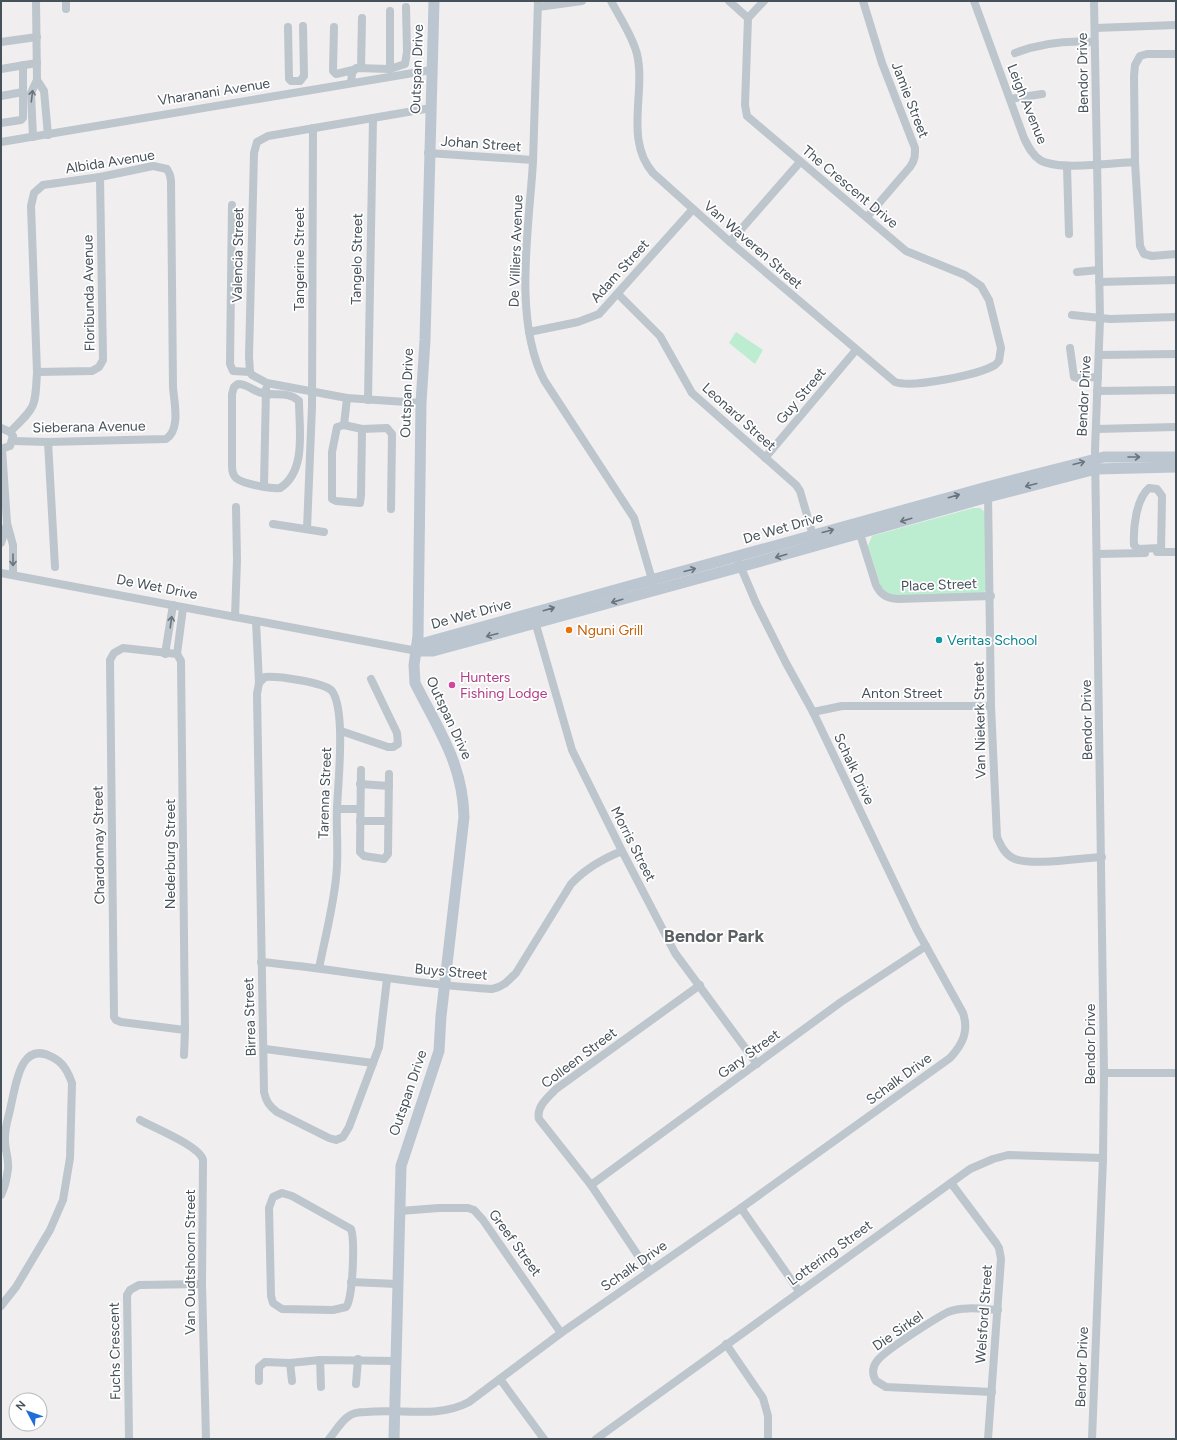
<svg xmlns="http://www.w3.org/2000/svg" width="1177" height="1440" font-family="Figtree,sans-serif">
	<rect width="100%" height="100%" fill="#f0eeee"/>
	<!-- green -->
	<g fill="#bdedd0">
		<path d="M736,332L763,350L755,364L729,343Z"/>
		<path d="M973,508H980L985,512L986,590L983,593L895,596L888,594L881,587L868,546L872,536Z"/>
	</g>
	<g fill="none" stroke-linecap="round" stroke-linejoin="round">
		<!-- street -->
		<g stroke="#bdc5cd" stroke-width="8">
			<path d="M66,1V9"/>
			<path d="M538,1C536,54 535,108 533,162C529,228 513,319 544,380L634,518L653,583"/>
			<path d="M611,1C620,18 632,35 637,54C646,92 624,140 653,173L730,242L895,382C913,388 978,375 995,365L999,361L1001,348L989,300L981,286L965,275L906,251L747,116L745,105L748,18L764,1"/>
			<path d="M729,1L748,18"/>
			<path d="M863,1L882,63L915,148C915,156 915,160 910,167L867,217"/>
			<path d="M974,1L1024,138C1028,146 1032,155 1040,160C1058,171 1112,163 1135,162"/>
			<path d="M538,7L582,1"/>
			<path d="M288,27L289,79L291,81H300L304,76L303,26"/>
			<path d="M334,27L333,71L336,74L353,70"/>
			<path d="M1095,28L1176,25"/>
			<path d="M1,42L37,37"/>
			<path d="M1015,53C1041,43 1066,40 1094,42"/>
			<path d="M1176,54H1147L1140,56L1135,65L1134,76L1135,162L1140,246L1144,254L1152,256L1176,254"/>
			<path d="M361,68L362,18"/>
			<path d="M1,69L37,63"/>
			<path d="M390,69L405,64L407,52L406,7"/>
			<path d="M37,80L44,91L48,135"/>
			<path d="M351,83L352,73L356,68L390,69V11"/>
			<path d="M1,96L23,92"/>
			<path d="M1010,99L1042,94"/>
			<path d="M1,123L21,120L23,118V65"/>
			<path d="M33,137L31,93L37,80L36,1"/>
			<path d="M1,142L431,70"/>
			<path d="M428,153L533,160"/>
			<path d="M1067,167L1069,234"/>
			<path d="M232,205L230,364L233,371L250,372"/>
			<path d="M730,242L800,162"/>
			<path d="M1077,272L1099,270"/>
			<path d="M1099,282L1176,280"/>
			<path d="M618,294L660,336L692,393L796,485L800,491L814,539"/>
			<path d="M1072,315L1110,319L1176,317"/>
			<path d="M529,332L578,322L599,314L693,209"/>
			<path d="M1070,348L1074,377L1077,378L1098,377"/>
			<path d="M1099,355L1176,354"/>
			<path d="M37,372L92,371L99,367L103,360L100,177"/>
			<path d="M238,384C248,384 253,391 262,393C274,396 288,391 299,401C299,428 307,471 280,488C271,489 243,484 236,478C233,475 232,470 232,466V394L234,387Z"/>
			<path d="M1097,391L1176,390"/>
			<path d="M368,400L373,118"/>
			<path d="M421,403L347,398L267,383L252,375L250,372L249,357L254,153L257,142L268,136L431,108"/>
			<path d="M344,425L347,398"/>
			<path d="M1,428L10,432L13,436L10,446L1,449"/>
			<path d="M362,429L361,495L360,503L336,501L332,499V452L337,427L344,425L362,429L387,428L392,434L391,509"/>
			<path d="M1096,429L1176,427"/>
			<path d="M10,432C36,406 35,409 37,372L31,206L34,193L43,185L100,177L153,166L167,169L170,175L171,181L173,387C174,402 181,429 166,439L48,442L13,441"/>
			<path d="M48,442L55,567"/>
			<path d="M2,449L7,523L13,545V575"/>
			<path d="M765,458L856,350"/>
			<path d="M264,486L266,389"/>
			<path d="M988,493L991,706L997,837C1001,846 1005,855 1015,859C1035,866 1079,858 1102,857"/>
			<path d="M273,524L324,532"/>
			<path d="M307,529L312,406L313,128"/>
			<path d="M860,534L876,585C880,594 888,599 898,599L991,596"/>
			<path d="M1,543L7,524"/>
			<path d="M1160,548L1138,549L1134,545C1133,529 1136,499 1149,488L1157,489L1162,496L1161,552"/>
			<path d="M1157,552H1176"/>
			<path d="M1097,554L1145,553"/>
			<path d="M1,573L417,651"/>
			<path d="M235,617L237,560L236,507"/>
			<path d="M534,618L572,750L622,851L675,953L757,1064"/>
			<path d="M256,621L259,683"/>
			<path d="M165,654L173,605"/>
			<path d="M177,654L183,608"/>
			<path d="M813,712L842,706H991"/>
			<path d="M341,731L388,747H393L398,744L397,733L371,679"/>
			<path d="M361,770L360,852L364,856L384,859L388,854L389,774"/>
			<path d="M360,784L389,786"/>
			<path d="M337,809H360"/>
			<path d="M360,821H388"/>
			<path d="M261,962C339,969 414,985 492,989C503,987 508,981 516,973L571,884C586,868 602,859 622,851"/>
			<path d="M319,968C325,938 333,908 336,878C339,855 336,831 337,808C338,783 346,710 332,691C324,682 277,676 265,677L259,683L257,694L264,1092C266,1101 269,1106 277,1112L329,1138L336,1140L343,1137L349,1127L379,1047L387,979"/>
			<path d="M265,1049L373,1063"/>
			<path d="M184,1055L185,1030L181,661L177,654L123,648L114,653L110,660L114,1017L116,1020L121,1022L185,1030"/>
			<path d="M1104,1073H1176"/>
			<path d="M140,1120C154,1128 200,1146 203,1160L202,1284L206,1439"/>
			<path d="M951,1183L996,1243L999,1248L1001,1259L988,1439"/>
			<path d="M591,1185L841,1002L926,946"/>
			<path d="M282,1193L292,1196L351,1229C355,1240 353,1300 346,1307L333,1310L282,1309L273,1303L271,1296L269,1208L273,1197Z"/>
			<path d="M1,1195C5,1187 7,1177 8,1169C9,1159 5,1150 5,1141C4,1128 9,1117 11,1105C16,1085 20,1040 52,1057C63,1062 68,1072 72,1083L70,1158L63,1200L50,1230L16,1287L1,1306"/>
			<path d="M741,1208L799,1291"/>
			<path d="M400,1211L439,1208H468L474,1210L483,1220L561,1333"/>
			<path d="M650,1270L641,1260L591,1185L539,1119C536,1107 548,1097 556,1089L700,985"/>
			<path d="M351,1282L397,1284"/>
			<path d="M726,1344L763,1398L768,1416V1439"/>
			<path d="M320,1360L321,1387"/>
			<path d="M290,1363L292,1381"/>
			<path d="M500,1379L544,1439"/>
			<path d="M259,1381V1367L265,1362L290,1363L320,1360L396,1361"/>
			<path d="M356,1384L358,1359"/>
			<path d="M992,1392L886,1387L876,1381C872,1375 872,1367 877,1361C884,1351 936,1318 948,1312C962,1306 983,1309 998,1310"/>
			<path d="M129,1439L127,1295L130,1290L139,1285L202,1284"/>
			<path d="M329,1439C335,1432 341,1421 349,1416C354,1412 361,1412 366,1412C401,1408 437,1419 469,1402L561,1333L741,1208L950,1058C963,1044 969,1031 963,1013L917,930L813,712L786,663L756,603L739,563"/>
			<path d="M596,1439L970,1169L993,1159L1008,1155L1103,1158"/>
			<path d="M1092,1439L1103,1158L1104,1073L1095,450L1100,319L1094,1"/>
		</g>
		<!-- secondary -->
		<g stroke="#bcc6d1" stroke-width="11">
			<path d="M417,645L987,487L1096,459L1104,457H1176"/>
			<path d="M417,651H433L740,567L988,497L1096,469L1176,467"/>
			<path d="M394,1439L401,1166L439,1051L441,1016L464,817C463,764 438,729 415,683L414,665L418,636L421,403L425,340L434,1"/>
		</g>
	</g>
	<!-- one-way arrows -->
	<defs><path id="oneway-shaft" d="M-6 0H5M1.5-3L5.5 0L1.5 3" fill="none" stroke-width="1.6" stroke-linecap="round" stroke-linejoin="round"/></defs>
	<g stroke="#6a747c">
		<use href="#oneway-shaft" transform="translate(32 96) rotate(-83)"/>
		<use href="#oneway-shaft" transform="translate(13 560) rotate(90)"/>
		<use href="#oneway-shaft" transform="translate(171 622) rotate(-82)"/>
	</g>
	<g stroke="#6a747e">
		<use href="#oneway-shaft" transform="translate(1134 457)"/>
		<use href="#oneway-shaft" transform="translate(1079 463) rotate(-14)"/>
		<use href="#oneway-shaft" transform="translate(1031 485) rotate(165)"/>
		<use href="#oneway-shaft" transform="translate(954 496) rotate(-16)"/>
		<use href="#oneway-shaft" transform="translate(906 520) rotate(164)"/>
		<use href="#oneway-shaft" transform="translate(828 531) rotate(-15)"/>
		<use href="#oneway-shaft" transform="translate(781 556) rotate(164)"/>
		<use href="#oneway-shaft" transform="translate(690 570) rotate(-15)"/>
		<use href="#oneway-shaft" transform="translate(617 601) rotate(164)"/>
		<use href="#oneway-shaft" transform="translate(549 609) rotate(-16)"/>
		<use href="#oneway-shaft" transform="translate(492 635) rotate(165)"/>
	</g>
	<!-- markers -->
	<circle fill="#e8710a" stroke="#fff" stroke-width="1.5" cx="569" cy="630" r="4"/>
	<circle fill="#0f9aa8" stroke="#fff" stroke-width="1.5" cx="939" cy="640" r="4"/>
	<circle fill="#d1479c" stroke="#fff" stroke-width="1.5" cx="452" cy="685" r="4"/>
	<g text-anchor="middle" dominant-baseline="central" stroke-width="3.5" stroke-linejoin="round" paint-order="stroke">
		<!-- street labels -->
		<g font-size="14" fill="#47515a" stroke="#fff">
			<text transform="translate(417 69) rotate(-88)">Outspan Drive</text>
			<text transform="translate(1083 73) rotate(-91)">Bendor Drive</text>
			<text transform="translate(214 92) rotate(-9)">Vharanani Avenue</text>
			<text transform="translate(910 100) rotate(69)">Jamie Street</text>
			<text transform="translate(1027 104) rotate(68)">Leigh Avenue</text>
			<text transform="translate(481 144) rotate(4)">Johan Street</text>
			<text transform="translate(110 162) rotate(-9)">Albida Avenue</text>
			<text transform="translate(850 187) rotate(40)">The Crescent Drive</text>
			<text transform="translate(753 245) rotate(41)">Van Waveren Street</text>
			<text transform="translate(516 251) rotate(-88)">De Villiers Avenue</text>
			<text transform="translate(238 255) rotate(-89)">Valencia Street</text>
			<text transform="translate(299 259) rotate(-90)">Tangerine Street</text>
			<text transform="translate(357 259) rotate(-89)">Tangelo Street</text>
			<text transform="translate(620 271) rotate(-48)">Adam Street</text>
			<text transform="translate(89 293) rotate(-91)">Floribunda Avenue</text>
			<text transform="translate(407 393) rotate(-88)">Outspan Drive</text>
			<text transform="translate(801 396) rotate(-50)">Guy Street</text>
			<text transform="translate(1084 396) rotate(-87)">Bendor Drive</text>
			<text transform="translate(739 417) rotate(42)">Leonard Street</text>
			<text transform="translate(89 427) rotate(-1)">Sieberana Avenue</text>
			<text transform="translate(783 528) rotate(-16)">De Wet Drive</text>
			<text transform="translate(939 585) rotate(-2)">Place Street</text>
			<text transform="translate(157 587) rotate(11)">De Wet Drive</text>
			<text transform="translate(471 614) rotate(-15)">De Wet Drive</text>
			<text x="902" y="693">Anton Street</text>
			<text transform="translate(449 718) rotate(65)">Outspan Drive</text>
			<text transform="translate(980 720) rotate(-91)">Van Niekerk Street</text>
			<text transform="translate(1087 720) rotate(-91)">Bendor Drive</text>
			<text transform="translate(854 769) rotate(65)">Schalk Drive</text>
			<text transform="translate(325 793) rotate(-88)">Tarenna Street</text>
			<text transform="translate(633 844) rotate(63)">Morris Street</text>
			<text transform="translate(99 845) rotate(-91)">Chardonnay Street</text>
			<text transform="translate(170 854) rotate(-90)">Nederburg Street</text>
			<text transform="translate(451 972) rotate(5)">Buys Street</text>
			<text transform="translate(250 1017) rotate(-92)">Birrea Street</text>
			<text transform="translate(1090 1044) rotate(-90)">Bendor Drive</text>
			<text transform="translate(749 1054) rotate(-36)">Gary Street</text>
			<text transform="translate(579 1058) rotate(-37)">Colleen Street</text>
			<text transform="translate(899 1079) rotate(-36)">Schalk Drive</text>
			<text transform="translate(408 1093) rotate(-71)">Outspan Drive</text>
			<text transform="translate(515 1243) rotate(54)">Greef Street</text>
			<text transform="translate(830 1253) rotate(-36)">Lottering Street</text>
			<text transform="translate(190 1262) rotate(-90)">Van Oudtshoorn Street</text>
			<text transform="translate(634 1266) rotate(-35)">Schalk Drive</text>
			<text transform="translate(984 1314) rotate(-86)">Welsford Street</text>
			<text transform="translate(898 1331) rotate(-35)">Die Sirkel</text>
			<text transform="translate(115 1351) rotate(-91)">Fuchs Crescent</text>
			<text transform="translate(1082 1367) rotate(-88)">Bendor Drive</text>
		</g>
		<!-- food labels -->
		<g font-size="14" fill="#c56008" stroke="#fff" text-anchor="start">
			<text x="577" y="630">Nguni Grill</text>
		</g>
		<!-- culture labels -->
		<g font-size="14" fill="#0d838f" stroke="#fff" text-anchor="start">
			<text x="947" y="640">Veritas School</text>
		</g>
		<!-- hotel labels -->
		<g font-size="14" fill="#b23c85" stroke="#fff" text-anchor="start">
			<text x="460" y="677">Hunters<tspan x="460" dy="16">Fishing Lodge</tspan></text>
		</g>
		<!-- district labels -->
		<g font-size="18" font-weight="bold" fill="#5b5e62" stroke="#fff">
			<text x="714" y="936">Bendor Park</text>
		</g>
	</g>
	<!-- border -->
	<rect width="1177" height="1440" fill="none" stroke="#47515a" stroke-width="4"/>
	<!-- north arrow -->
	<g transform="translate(28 1412) rotate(311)"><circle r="19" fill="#ffffff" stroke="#b5b9bd"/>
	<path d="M0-3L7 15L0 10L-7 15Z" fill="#1f6dd9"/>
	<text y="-6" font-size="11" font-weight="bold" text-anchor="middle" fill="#47515a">N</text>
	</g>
</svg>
